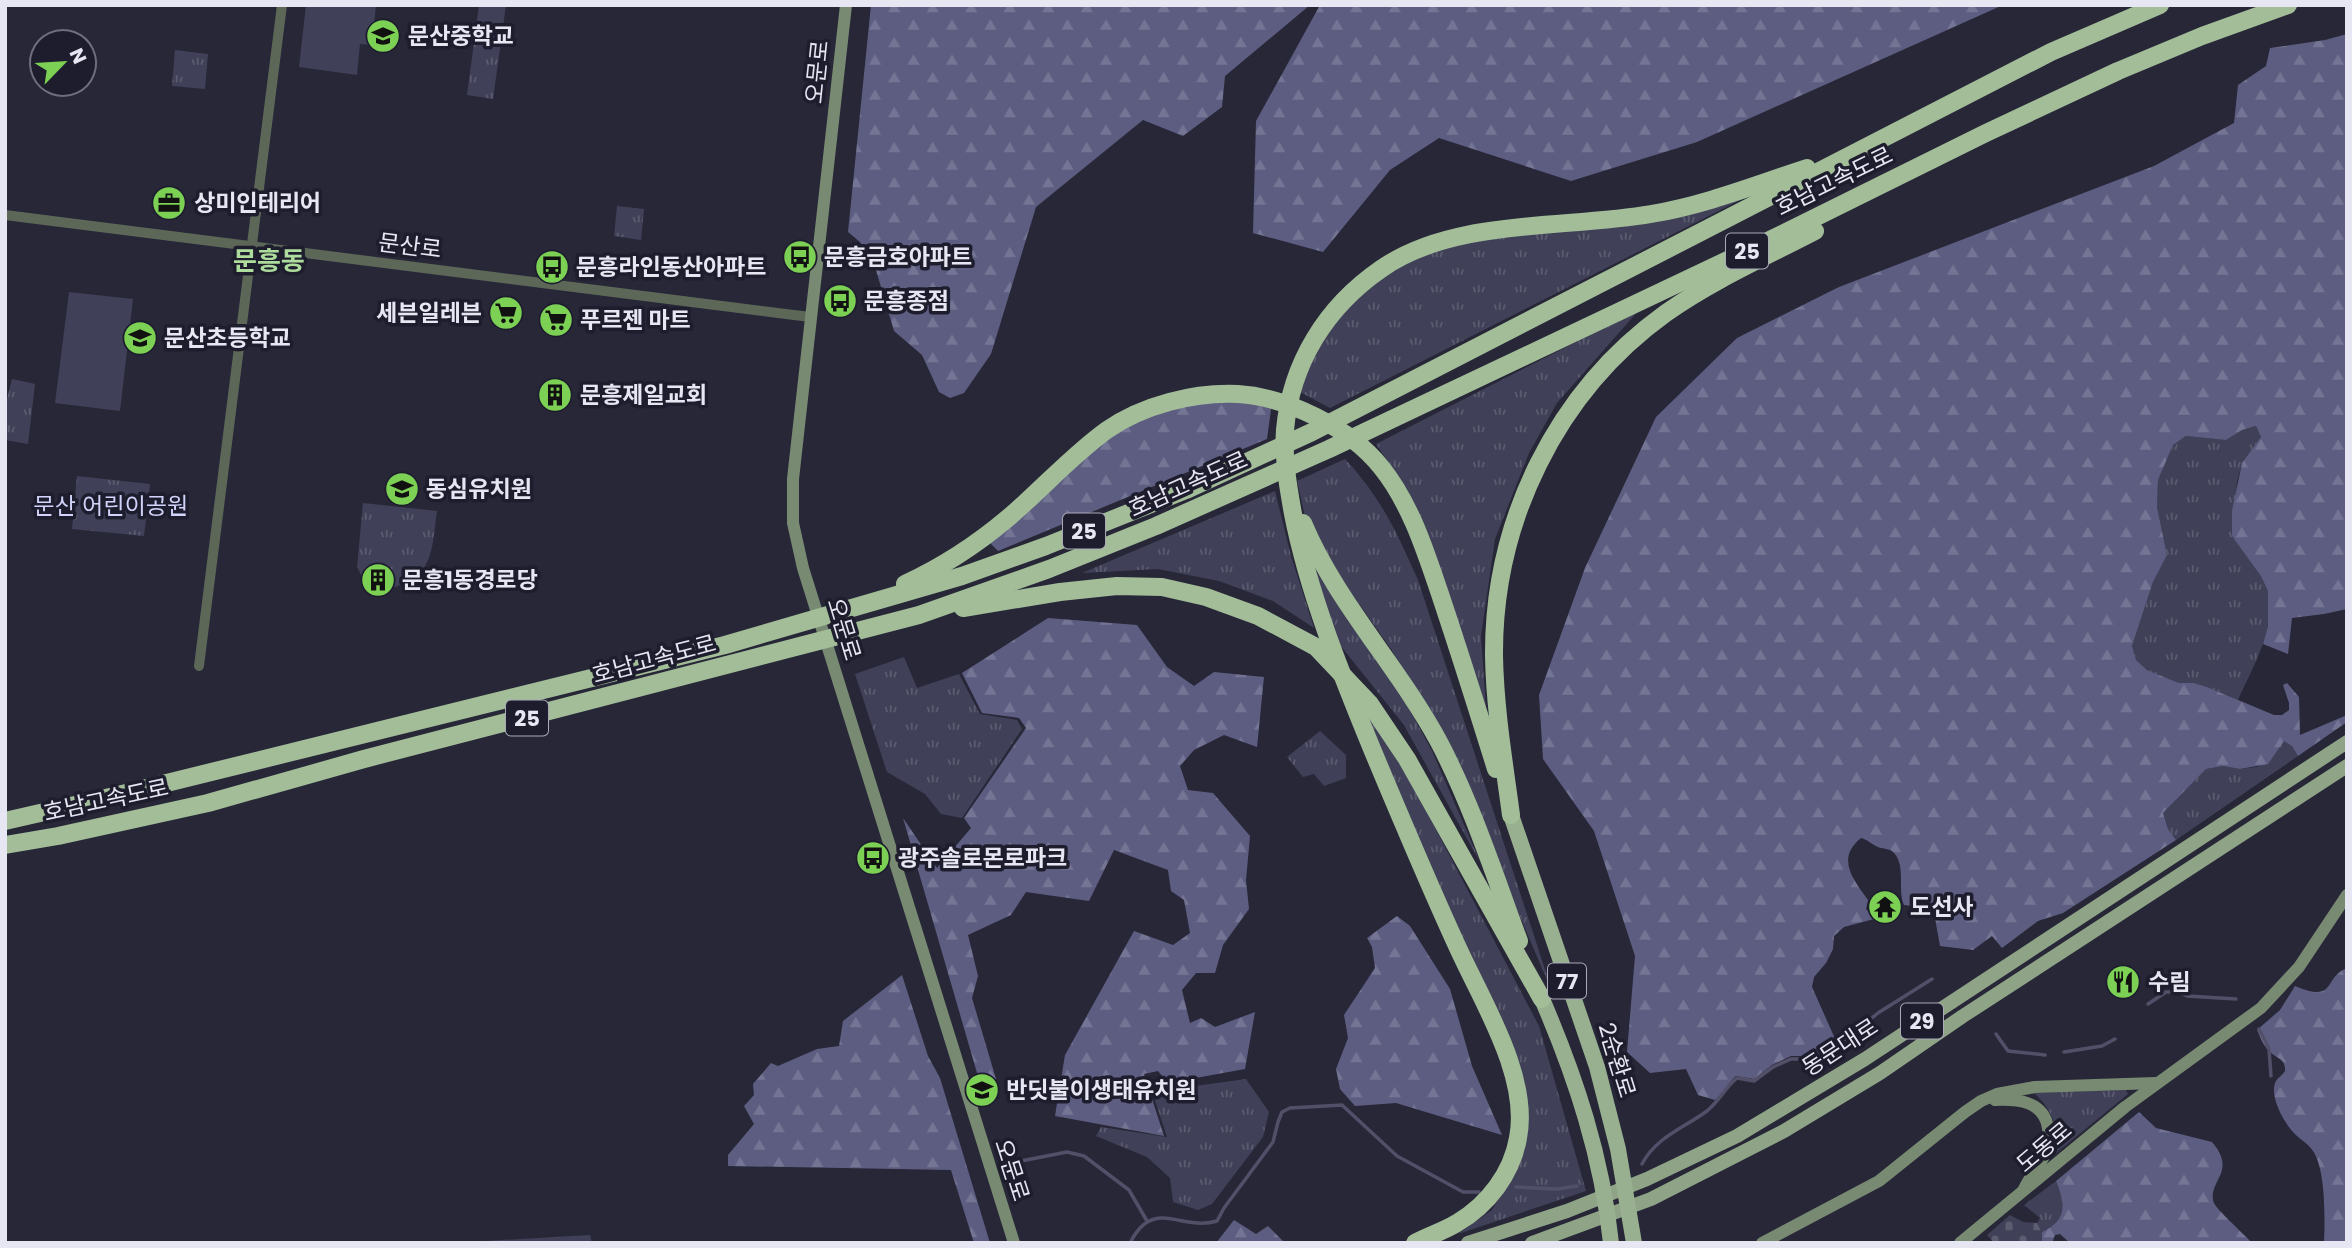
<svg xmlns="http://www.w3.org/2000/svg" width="2352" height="1248" font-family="Poppins,'Noto Sans KR',sans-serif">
	<defs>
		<pattern id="grass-tufts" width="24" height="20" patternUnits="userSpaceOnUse" patternTransform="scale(1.75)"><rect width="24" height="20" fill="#404158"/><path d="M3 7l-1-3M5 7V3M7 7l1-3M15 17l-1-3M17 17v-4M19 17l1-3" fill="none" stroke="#5c5c70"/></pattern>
		<pattern id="forest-firs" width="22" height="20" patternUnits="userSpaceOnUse" patternTransform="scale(1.75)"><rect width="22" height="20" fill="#5d5d82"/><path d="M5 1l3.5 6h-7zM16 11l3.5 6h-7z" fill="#747494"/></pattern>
		<pattern id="cemetery-stones" width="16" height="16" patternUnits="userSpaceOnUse" patternTransform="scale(1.75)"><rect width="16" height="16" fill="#404158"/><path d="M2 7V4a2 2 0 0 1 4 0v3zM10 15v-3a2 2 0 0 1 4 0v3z" fill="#5c5c70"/></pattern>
	</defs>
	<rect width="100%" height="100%" fill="#272738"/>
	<!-- grass -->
	<g fill="url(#grass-tufts)">
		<path d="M479,5H506L493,99L467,95Z"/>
		<path d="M175,50L208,54L205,89L172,86Z"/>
		<path d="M1750,195L1330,408L1300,392L1312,354L1350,301L1392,268L1446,245Z"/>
		<path d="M617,206L644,209L641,240L614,236Z"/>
		<path d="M1639,310L1557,403L1529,453L1495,539L1481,636L1487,722L1408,491L1376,444Z"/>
		<path d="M12,379L35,384L28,444L5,440V407Z"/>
		<path d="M2256,426L2261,437L2242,463L2237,482L2232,536C2244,552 2264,571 2268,591C2276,630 2253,666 2238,700L2207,687L2194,683H2179L2147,670L2136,660L2132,646L2153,582L2167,555L2157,507L2158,480L2173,445L2186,436L2226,440L2242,430Z"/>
		<path d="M1345,459C1382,499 1396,531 1418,580L1553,994L1453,760L1391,649L1318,546L1306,521L1297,481Z"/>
		<path d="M77,476L150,484L144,536L72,529Z"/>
		<path d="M1275,491L1291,556L1314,628L1273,601L1219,581L1158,569L1082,573Z"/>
		<path d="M363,503L437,511C432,543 435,573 400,585C387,590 381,592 368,588L357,567Z"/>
		<path d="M1307,559L1393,679L1432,751L1481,864L1404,725L1340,645Z"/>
		<path d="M904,657L917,688L959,674L980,714L1017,720L1022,729L962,818L941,814L925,794L887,772L855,674Z"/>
		<path d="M1361,705L1390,742L1539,1026L1586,1191L1458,1234L1492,1210L1518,1166L1523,1110Z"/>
		<path d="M1320,731L1346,755V778L1324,786L1314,774L1303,777L1287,757Z"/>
		<path d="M2284,740L2292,746L2298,756L2176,840L2168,829L2163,813L2206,769L2223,766L2240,769L2257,767Z"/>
		<path d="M1246,1079L1269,1112L1263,1137L1212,1204L1198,1210L1173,1202L1170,1178L1147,1157L1096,1136L1101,1127L1167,1137L1150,1085L1173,1089Z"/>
		<path d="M2126,1090L2128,1094L2055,1154C2059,1129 2053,1110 2034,1093Z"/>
		<path d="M2056,1181C2065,1204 2068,1220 2042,1232L2037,1223L2040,1218L2024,1205Z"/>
		<path d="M590,1235L592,1243H451Z"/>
	</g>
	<!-- forest -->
	<g fill="url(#forest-firs)">
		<path d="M871,5H1310L1225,76L1222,107L1183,136L1143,120L1036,207L991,354L964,393L950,398L939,392L922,355L894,331L876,270L860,242L848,232Z"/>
		<path d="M1320,5H2003L1697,142L1571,181L1439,138L1390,170L1323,252L1253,233L1256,121Z"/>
		<path d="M2347,34V609L2324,614L2292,618L2288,654L2263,644L2268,626V591L2261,576L2232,536V511L2242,463L2261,437L2256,426L2242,430L2226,440L2186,436L2173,445L2158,480L2157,507L2167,555L2153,582L2132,646L2136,660L2147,670L2179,683H2194L2207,687L2274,715H2282L2289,710V703L2283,685L2287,683L2299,697L2300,735L2347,715V722L2298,756L2292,746L2284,741L2268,764L2240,769L2223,766L2206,769L2163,813L2168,829L2176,840L2063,913L2038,921L2002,948L1992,936L1973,950L1940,946L1935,918L1930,908L1904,905C1897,890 1907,863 1892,851C1887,848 1881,849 1876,846C1870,843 1868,840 1861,838C1835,859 1854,880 1868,900L1866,909L1874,919L1844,927L1834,936L1833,949L1826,963L1814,977L1812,987L1836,1041L1818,1056H1791L1772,1065L1754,1079L1736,1076C1727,1084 1724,1093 1715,1100L1698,1095L1686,1069L1650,1073L1627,1052L1635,956L1594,831L1543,759L1539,695L1585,568L1656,417L1737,338L1839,287L2154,166L2234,123L2238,85L2266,66L2270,48L2325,40Z"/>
		<path d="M1272,402L1267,439L998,551L989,542L1079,457L1133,421L1179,403Z"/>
		<path d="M1048,618L1137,625L1167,667L1194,686L1214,672L1264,677L1257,747L1224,735L1194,750L1180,766L1188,790L1213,793L1250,836L1246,880L1249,909L1223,945L1215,973H1196L1182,990L1190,1023L1201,1018L1215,1027L1255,1012L1245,1069L1168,1083L1158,1071L1144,1074L1164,1136L1055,1116L1065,1055L1134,931L1173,945L1190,933L1184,900L1171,891L1168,870L1114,850L1089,901L1026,892L1011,915L968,935L978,976L972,998L996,1079L984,1097L903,818L937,868L971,828L964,818L1026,728L1019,718L982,713L962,673Z"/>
		<path d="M1397,916L1410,926L1450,989L1472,1066L1502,1135L1396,1103L1355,1106L1340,1089L1336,1069L1348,1038L1344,1015L1375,968L1372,947L1367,938Z"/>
		<path d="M2347,968V1243H2324C2325,1220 2326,1170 2313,1151C2309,1144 2299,1139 2293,1132C2284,1122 2270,1098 2275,1083C2277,1078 2282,1076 2285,1071C2286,1058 2276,1059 2268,1050C2263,1045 2260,1036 2257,1030L2280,1010L2295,986C2337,1004 2323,977 2347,968Z"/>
		<path d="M902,975L928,1056L940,1078L990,1243H974L951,1170L728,1166V1155L754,1124L744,1106L754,1095L753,1084L771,1063L778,1066L817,1049L839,1046L843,1021Z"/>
		<path d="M2139,1112L2156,1128L2212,1142C2238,1173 2207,1180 2214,1203C2216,1209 2245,1235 2252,1243H2070L2060,1234L2055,1235L2052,1243H2042V1232C2068,1220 2065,1204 2056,1181Z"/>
		<path d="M1234,1220L1256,1234L1268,1226L1285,1243H1216Z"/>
	</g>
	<!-- cemetery -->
	<path fill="url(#cemetery-stones)" d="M2010,1215L2023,1222L2037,1223L2042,1232V1243H1994L1987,1235Z"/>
	<!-- pitch -->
	<g fill="#404158">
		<path d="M306,5H376L372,45L360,44L357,75L299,67Z"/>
		<path d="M69,292L133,299L120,411L55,403Z"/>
	</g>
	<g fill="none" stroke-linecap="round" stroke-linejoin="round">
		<!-- stream -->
		<g stroke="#525068" stroke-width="3.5">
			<path d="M2148,1004L2166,992H2177L2187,996L2236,999"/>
			<path d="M2259,1029L2269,1049L2271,1076"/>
			<path d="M1996,1034L2008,1051L2045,1055"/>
			<path d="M2064,1052L2102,1046L2115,1039"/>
			<path d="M1021,1161L1067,1152L1084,1156L1129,1190L1147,1221"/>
			<path d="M1642,1164C1656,1137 1684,1128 1707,1111C1720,1100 1725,1088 1737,1078L1754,1081L1773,1067L1791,1059H1820L1878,1013L1932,979"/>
			<path d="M1516,1187L1557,1189L1577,1186"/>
			<path d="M1130,1243C1154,1196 1181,1232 1217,1221L1224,1208L1273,1142L1278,1122L1282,1112L1290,1108L1342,1105L1397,1156L1463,1192H1479"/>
		</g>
		<!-- tertiary -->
		<g stroke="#5c6758" stroke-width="10">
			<path d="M5,215L810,317"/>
			<path d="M199,666L282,5"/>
		</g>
		<!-- secondary -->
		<g stroke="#798a72" stroke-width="12">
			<path d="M846,5L793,479V523L803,568L1014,1243"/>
			<path d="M1995,1100C2018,1099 2044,1101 2048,1128C2049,1136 2050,1143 2047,1150C2042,1164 2030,1175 2024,1189"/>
			<path d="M1762,1243L1879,1181L1965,1112L1981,1101L1997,1094L2035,1087L2156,1083"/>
			<path d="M1960,1243L2125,1107L2261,1008L2299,967L2347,895"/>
		</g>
		<!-- primary -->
		<g stroke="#8fa486" stroke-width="14">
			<path d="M1468,1243L1567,1211L1647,1179L1737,1136L1865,1059L2347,742"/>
			<path d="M1532,1243L1651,1199L1784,1131L1880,1073L1963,1016L2347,766"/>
		</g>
		<!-- trunk -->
		<g stroke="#98b08f" stroke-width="16">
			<path d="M1511,815L1597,1067L1618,1149L1634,1243"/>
			<path d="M1542,999C1576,1078 1602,1157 1611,1243"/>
		</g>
		<!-- motorway -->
		<g stroke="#a2bd98" stroke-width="18">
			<path d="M1303,523C1336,602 1398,666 1439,742C1472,805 1494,874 1519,941"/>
			<path d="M905,584C942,567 976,545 1008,518C1041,490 1071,456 1107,430C1143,405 1194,392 1238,394C1287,397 1350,428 1381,467C1411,504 1426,553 1441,597C1460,654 1478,711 1496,769"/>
			<path d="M963,608L1060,592L1117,586L1162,587L1206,597L1258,616L1316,647L1370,704L1407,759L1542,999"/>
			<path d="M1511,815C1504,762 1495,710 1494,656C1493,522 1556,392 1666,313C1711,281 1765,257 1815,231"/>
			<path d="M5,821L110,797L725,645L962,576L1046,546L1186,490L1312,432L2051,52L2160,5"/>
			<path d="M5,845L58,836L208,803L364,759L919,615L1049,569L1156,526L1329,449L1770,240L1986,133L2118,71L2202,36L2288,5"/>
			<path d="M1415,1243C1428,1236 1444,1231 1457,1223C1488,1205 1512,1173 1518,1138C1530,1077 1483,1003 1458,948C1428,883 1400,816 1372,749C1341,673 1309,595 1293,514C1288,486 1283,458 1285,430C1291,363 1326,307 1381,269C1453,218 1565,229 1651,214C1705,205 1755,185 1807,168"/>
		</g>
	</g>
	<!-- icons -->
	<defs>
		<g id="school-disc" transform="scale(1.75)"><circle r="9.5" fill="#7cd155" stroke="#1d1d2e"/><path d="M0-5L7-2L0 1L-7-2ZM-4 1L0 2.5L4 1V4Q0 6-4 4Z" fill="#111"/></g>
		<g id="office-disc" transform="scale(1.75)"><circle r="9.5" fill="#7cd155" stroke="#1d1d2e"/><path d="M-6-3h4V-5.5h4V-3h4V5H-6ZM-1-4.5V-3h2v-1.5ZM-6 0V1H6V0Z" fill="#111"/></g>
		<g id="bus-disc" transform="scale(1.75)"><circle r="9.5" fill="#7cd155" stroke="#1d1d2e"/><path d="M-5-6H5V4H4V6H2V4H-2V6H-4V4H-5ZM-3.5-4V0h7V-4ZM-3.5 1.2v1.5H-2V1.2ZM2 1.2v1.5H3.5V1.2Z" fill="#111"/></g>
		<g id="supermarket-disc" transform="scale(1.75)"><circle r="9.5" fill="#7cd155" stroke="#1d1d2e"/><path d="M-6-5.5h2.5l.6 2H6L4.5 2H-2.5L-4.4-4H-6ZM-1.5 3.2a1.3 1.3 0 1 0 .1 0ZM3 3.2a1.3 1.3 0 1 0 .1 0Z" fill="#111"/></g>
		<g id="building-disc" transform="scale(1.75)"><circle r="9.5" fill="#7cd155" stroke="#1d1d2e"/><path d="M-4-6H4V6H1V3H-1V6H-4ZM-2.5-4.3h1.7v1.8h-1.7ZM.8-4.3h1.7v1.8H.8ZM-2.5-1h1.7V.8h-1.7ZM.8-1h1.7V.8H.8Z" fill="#111"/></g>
		<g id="temple-disc" transform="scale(1.75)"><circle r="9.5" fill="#7cd155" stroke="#1d1d2e"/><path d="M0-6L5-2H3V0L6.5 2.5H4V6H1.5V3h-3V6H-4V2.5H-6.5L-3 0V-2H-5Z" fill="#111"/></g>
		<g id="restaurant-disc" transform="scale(1.75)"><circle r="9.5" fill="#7cd155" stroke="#1d1d2e"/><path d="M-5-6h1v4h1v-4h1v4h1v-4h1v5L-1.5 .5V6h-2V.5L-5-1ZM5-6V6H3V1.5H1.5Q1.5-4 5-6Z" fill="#111"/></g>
	</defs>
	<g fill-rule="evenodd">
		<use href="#school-disc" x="383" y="36"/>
		<use href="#office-disc" x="169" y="203"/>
		<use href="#bus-disc" x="800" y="257"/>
		<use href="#bus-disc" x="552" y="267"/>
		<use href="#bus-disc" x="840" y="301"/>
		<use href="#supermarket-disc" x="506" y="313"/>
		<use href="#supermarket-disc" x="556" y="320"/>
		<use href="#school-disc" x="140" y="338"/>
		<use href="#building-disc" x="555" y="395"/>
		<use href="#school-disc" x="402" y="489"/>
		<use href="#building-disc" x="378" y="580"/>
		<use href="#bus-disc" x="873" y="858"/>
		<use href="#temple-disc" x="1885" y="907"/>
		<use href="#restaurant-disc" x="2123" y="982"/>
		<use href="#school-disc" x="982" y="1090"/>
	</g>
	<g text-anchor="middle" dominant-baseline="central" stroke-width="7" stroke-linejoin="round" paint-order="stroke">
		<!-- shield labels -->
		<g fill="#1d1d2e" stroke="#aaaab8" stroke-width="2">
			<rect x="1726" y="233.5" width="42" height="35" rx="5"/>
			<rect x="1063" y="513.5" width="42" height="35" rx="5"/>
			<rect x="506" y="700.5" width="42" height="35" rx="5"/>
			<rect x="1548" y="963.5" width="38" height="35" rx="5"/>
			<rect x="1901" y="1003.5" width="42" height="35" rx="5"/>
		</g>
		<g font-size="21" font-weight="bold" fill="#e7e7f3">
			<text x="1747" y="251">25</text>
			<text x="1084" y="531">25</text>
			<text x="527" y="718">25</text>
			<text x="1567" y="981">77</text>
			<text x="1922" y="1021">29</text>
		</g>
		<!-- poi labels -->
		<g font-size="23" font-weight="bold" fill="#e7e7f3" stroke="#1d1d2e" text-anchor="start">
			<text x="408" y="36">문산중학교</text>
			<text x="194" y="203">상미인테리어</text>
			<text x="824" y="257">문흥금호아파트</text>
			<text x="576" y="267">문흥라인동산아파트</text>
			<text x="864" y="301">문흥종점</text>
			<text x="482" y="313" text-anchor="end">세븐일레븐</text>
			<text x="580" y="320">푸르젠 마트</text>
			<text x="164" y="338">문산초등학교</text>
			<text x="580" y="395">문흥제일교회</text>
			<text x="426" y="489">동심유치원</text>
			<text x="402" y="580">문흥1동경로당</text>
			<text x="898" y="858">광주솔로몬로파크</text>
			<text x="1910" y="907">도선사</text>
			<text x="2148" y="982">수림</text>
			<text x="1006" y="1090">반딧불이생태유치원</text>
		</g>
		<!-- street labels -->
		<g font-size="23" fill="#e7e7f3" stroke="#1d1d2e">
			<text transform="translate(817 72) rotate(-84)">오문로</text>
			<text transform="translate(1834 181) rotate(-26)">호남고속도로</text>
			<text transform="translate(410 246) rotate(7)">문산로</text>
			<text transform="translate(1188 484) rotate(-24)">호남고속도로</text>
			<text transform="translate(844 629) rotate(73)">오문로</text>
			<text transform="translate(654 659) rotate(-15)">호남고속도로</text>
			<text transform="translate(106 800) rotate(-12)">호남고속도로</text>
			<text transform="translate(1840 1047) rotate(-33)">동문대로</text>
			<text transform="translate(1617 1060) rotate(73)">2순환로</text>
			<text transform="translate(2044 1147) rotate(-40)">도동로</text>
			<text transform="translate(1012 1170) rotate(72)">오문로</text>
		</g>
		<!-- park labels -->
		<g font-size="23" fill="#d1d3f9" stroke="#1d1d2e">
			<text x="111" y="506">문산 어린이공원</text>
		</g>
		<!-- quarter labels -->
		<g font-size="26" font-weight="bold" fill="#aedc9c" stroke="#1d1d2e">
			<text x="269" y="261">문흥동</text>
		</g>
	</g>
	<!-- border -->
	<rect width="2352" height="1248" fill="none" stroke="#e7e7f3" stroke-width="14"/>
	<!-- north arrow -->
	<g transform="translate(63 63) rotate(65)"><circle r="33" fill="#1d1d2e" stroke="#6e6e7d" stroke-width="2"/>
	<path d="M0-5L12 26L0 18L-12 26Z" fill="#7cd155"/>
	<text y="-10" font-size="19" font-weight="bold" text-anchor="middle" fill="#e7e7f3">N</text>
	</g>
</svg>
